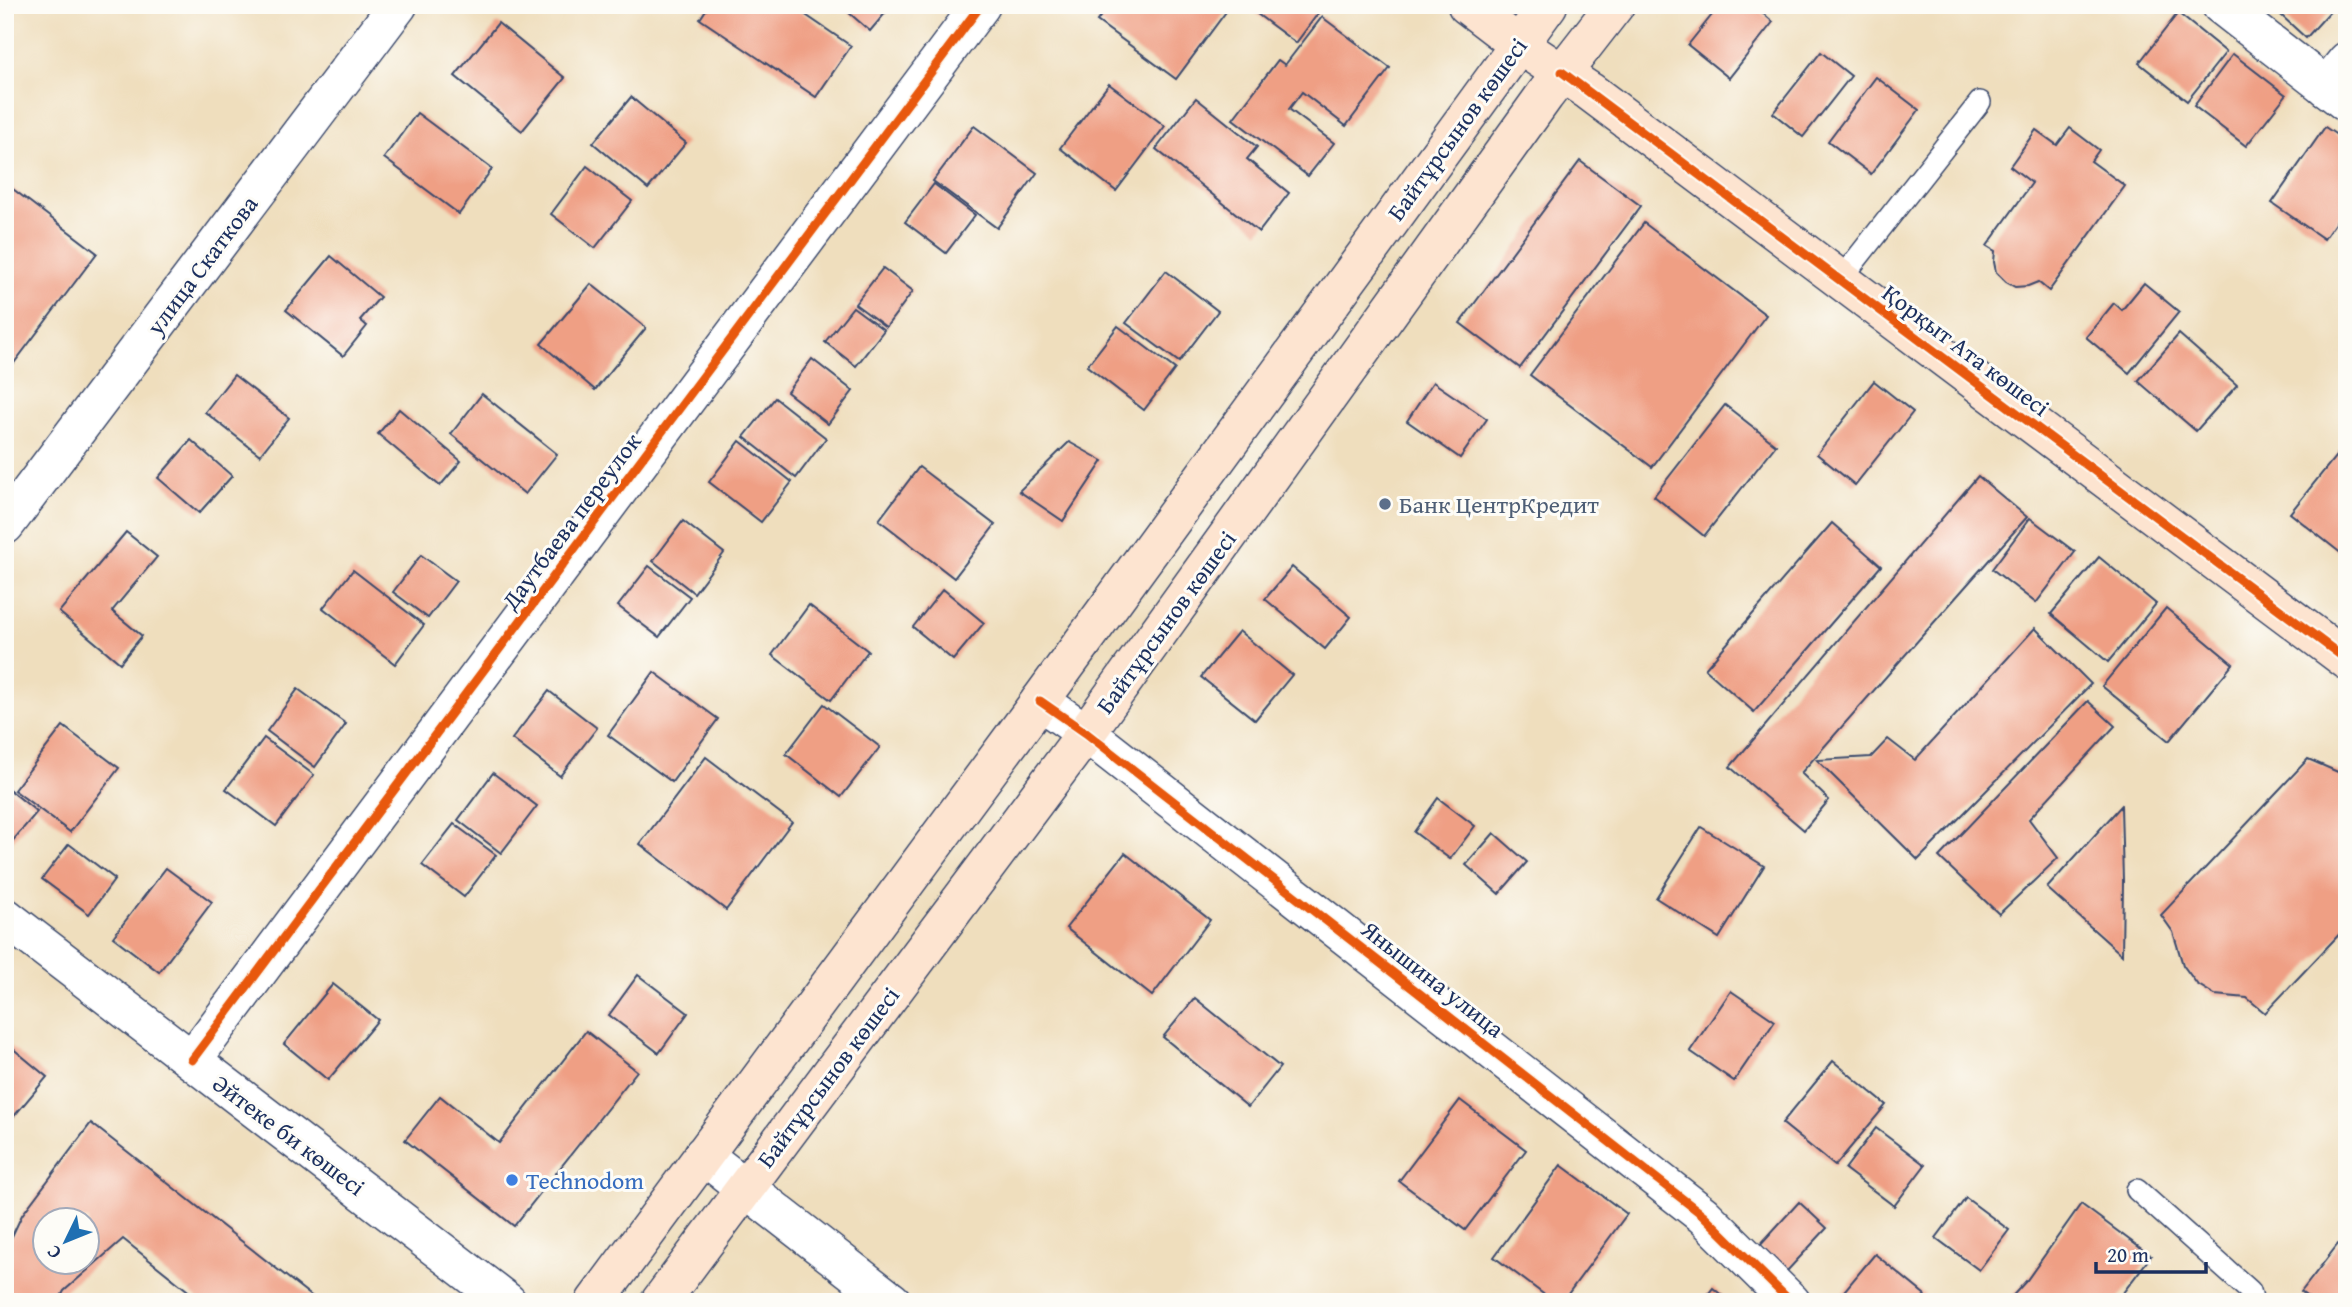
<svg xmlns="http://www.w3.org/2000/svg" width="2352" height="1307" font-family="'Gentium Book Plus',serif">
	<rect width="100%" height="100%" fill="#fdfcf7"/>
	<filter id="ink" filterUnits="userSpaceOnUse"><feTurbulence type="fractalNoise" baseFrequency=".0143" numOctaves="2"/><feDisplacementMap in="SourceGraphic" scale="14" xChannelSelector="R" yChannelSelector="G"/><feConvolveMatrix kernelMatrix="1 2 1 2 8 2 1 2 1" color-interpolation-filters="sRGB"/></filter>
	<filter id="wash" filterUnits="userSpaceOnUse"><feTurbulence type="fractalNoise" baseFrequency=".00686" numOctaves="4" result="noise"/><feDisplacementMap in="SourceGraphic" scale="28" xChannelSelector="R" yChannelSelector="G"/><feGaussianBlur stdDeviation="1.57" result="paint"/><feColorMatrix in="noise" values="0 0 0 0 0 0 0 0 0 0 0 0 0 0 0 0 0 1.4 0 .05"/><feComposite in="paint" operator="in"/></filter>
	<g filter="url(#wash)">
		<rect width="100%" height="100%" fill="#efdebd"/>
		<g id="blocks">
			<!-- building -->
			<g fill="#ef9f84" fill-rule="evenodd">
				<path d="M709,5H791L851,46L816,97L700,19Z"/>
				<path d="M840,5H892L870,31Z"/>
				<path d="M1109,5H1231L1176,79L1097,21Z"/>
				<path d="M1245,5H1310L1319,12L1296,43Z"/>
				<path d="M1720,5H1753L1773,22L1729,78L1688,45Z"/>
				<path d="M2270,5H2336L2306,38Z"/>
				<path d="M2178,13L2226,52L2187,101L2139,63Z"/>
				<path d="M1322,17L1390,68L1346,126L1302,92L1289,109L1334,143L1308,176L1233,119L1278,60L1285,65Z"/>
				<path d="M498,23L565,78L522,131L455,76Z"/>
				<path d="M1821,52L1851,76L1803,137L1773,113Z"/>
				<path d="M2233,54L2286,95L2246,146L2194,106Z"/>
				<path d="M1876,77L1919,110L1871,174L1828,141Z"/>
				<path d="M1109,84L1165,126L1116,191L1060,148Z"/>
				<path d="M631,97L686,143L648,189L593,143Z"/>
				<path d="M1196,98L1257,147L1247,159L1289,193L1259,232L1156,149Z"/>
				<path d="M417,113L492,169L459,214L384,158Z"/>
				<path d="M974,126L1037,173L997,228L933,181Z"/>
				<path d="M2325,127L2347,142V206L2324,239L2272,203Z"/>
				<path d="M2070,128L2099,150L2091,161L2125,186L2049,291L2038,282L2028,286L2015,287L2006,282L1996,272L1994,262L1995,251L1987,246L2032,183L2010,166L2036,130L2057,145Z"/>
				<path d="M1580,161L1641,206L1520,368L1460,323Z"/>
				<path d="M587,166L632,201L595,248L551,214Z"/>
				<path d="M5,183L97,253L5,375Z"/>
				<path d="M934,184L975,215L946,253L905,222Z"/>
				<path d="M1644,223L1766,315L1652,467L1530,375Z"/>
				<path d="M331,256L380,297L360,320L367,326L343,356L286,310Z"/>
				<path d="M883,268L913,291L886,327L855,304Z"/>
				<path d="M1166,271L1218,311L1179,362L1126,323Z"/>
				<path d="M2144,283L2179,312L2129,373L2086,337L2114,303L2122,310Z"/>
				<path d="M591,284L646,328L595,390L541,344Z"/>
				<path d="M853,307L884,330L856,366L825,342Z"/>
				<path d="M1118,326L1175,369L1144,410L1087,366Z"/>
				<path d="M2179,334L2237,385L2196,431L2138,381Z"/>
				<path d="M812,359L853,391L828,424L787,392Z"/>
				<path d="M234,375L289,418L260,455L205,412Z"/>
				<path d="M1874,381L1913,412L1855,485L1817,454Z"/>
				<path d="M1433,382L1487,419L1460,458L1407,421Z"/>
				<path d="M482,394L557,454L525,494L451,434Z"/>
				<path d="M775,398L826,438L796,478L744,437Z"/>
				<path d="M1725,405L1776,445L1704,536L1654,496Z"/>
				<path d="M399,409L461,461L440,486L378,434Z"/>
				<path d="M191,440L232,476L199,513L158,478Z"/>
				<path d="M740,441L792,482L761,522L709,482Z"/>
				<path d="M1069,442L1103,461L1063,521L1019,491Z"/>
				<path d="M2347,442V558L2290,513Z"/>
				<path d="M919,467L995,525L954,578L879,520Z"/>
				<path d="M1978,476L2027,517L1801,773L1829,800L1804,830L1730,767Z"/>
				<path d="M2030,518L2075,552L2036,603L1992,569Z"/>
				<path d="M683,521L724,553L694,593L653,561Z"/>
				<path d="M1832,523L1881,566L1754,712L1705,669Z"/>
				<path d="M126,532L157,557L112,611L142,636L120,663L59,612Z"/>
				<path d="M421,555L456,581L428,618L393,592Z"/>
				<path d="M2099,557L2156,604L2108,662L2051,614Z"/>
				<path d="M649,566L690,597L659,637L618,606Z"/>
				<path d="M1292,567L1351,617L1325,649L1265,599Z"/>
				<path d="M353,570L424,625L395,664L323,608Z"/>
				<path d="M943,589L984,623L953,660L913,627Z"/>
				<path d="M809,605L868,651L831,700L772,655Z"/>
				<path d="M2166,608L2233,664L2169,741L2102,686Z"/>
				<path d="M2035,628L2091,684L1918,860L1817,760L1871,757L1888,739L1915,760Z"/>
				<path d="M1239,631L1292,675L1255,720L1201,677Z"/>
				<path d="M654,672L718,719L672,782L608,735Z"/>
				<path d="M298,689L346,724L315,767L267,731Z"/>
				<path d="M549,691L597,728L560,776L512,739Z"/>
				<path d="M2088,701L2115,726L2029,819L2058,858L1999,914L1939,857Z"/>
				<path d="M824,704L880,747L841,797L786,754Z"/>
				<path d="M63,726L119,768L70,832L14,790Z"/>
				<path d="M264,738L314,775L276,826L226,789Z"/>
				<path d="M706,757L792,822L726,910L640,844Z"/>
				<path d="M2308,759L2347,776V926L2265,1013L2247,998L2215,995L2197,984L2183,965L2173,932L2161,915Z"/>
				<path d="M493,773L537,806L501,853L458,820Z"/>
				<path d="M5,786L37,812L5,850Z"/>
				<path d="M1438,798L1475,826L1450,859L1414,832Z"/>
				<path d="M2121,806L2123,881L2122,955L2047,888Z"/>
				<path d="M454,824L496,855L464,897L422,865Z"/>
				<path d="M1701,827L1764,866L1719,938L1656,898Z"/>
				<path d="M1494,833L1527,862L1499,894L1466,865Z"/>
				<path d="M69,844L115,879L89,914L42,879Z"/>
				<path d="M1125,853L1210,920L1152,996L1066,928Z"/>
				<path d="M166,868L212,902L159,972L113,937Z"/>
				<path d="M638,975L688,1013L659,1053L609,1015Z"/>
				<path d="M333,984L378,1020L328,1080L284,1044Z"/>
				<path d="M1731,991L1775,1021L1734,1081L1690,1051Z"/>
				<path d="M1195,998L1280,1067L1248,1107L1163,1037Z"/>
				<path d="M586,1031L637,1071L514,1226L405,1140L440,1096L499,1143Z"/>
				<path d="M5,1042L47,1077L5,1127Z"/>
				<path d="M1833,1061L1886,1105L1835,1166L1782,1123Z"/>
				<path d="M1460,1100L1526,1150L1465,1230L1399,1181Z"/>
				<path d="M91,1123L319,1302H202L123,1239L64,1291L58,1302H5V1251L22,1215ZM46,1220H88V1262H46Z"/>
				<path d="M1876,1128L1925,1165L1894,1206L1845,1169Z"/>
				<path d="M1561,1165L1627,1214L1562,1302H1554L1494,1257Z"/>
				<path d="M1966,1198L2009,1230L1979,1270L1936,1238Z"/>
				<path d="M1799,1202L1827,1228L1786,1272L1758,1247Z"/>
				<path d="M2081,1204L2151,1256L2116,1302H2007L2027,1280Z"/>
				<path d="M2338,1244L2347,1250V1302H2314L2301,1292Z"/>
				<path d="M1875,1254L1925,1295L1919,1302H1835Z"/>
				<path d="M1713,1288L1730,1302H1702Z"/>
			</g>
		</g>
	</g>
	<g filter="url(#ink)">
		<use href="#blocks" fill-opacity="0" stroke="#3b496c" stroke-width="2"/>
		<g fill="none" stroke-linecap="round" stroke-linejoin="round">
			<!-- lane casing -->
			<g stroke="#3b496c" stroke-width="24">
				<g id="lane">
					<path d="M1840,280L1980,102"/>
					<path d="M2137,1190L2250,1291L2253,1302"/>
				</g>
			</g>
			<!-- street casing -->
			<g stroke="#3b496c" stroke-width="41">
				<g id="street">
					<path d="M2221,5L2347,103"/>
					<path d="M2326,87L2347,61"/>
					<path d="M5,525L398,5"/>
					<path d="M1040,701L1086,733L1703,1215L1791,1302"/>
					<path d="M5,917L507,1302"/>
					<path d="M192,1060L981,5"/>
					<path d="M703,1155L892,1302"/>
				</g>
			</g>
			<!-- secondary casing -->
			<g stroke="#3b496c" stroke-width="41">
				<g id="secondary">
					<path d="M1467,5L1518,44L1589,91L2347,660"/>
					<path d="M595,1302L1040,701L1548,5"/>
					<path d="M660,1302L1086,733L1545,95L1615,5"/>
				</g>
			</g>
			<!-- lane -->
			<use href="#lane" stroke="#fff" stroke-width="21"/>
			<!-- street -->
			<use href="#street" stroke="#fff" stroke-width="38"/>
			<!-- secondary -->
			<use href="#secondary" stroke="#fde4d0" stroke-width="38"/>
			<!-- cycleway casing -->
			<g stroke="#fdfcf7" stroke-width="13">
				<g id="cycleway">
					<path d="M1562,72L2347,660"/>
					<path d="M1040,701L1086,733L1703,1215L1791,1302"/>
					<path d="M192,1060L981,5"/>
				</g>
			</g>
			<!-- cycleway -->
			<use href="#cycleway" stroke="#e8590c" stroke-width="9"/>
		</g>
	</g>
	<!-- markers -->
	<circle fill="#5c6f8a" stroke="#fdfcf7" stroke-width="2.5" cx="1385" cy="504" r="7"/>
	<circle fill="#3f7fe0" stroke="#fdfcf7" stroke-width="2.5" cx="512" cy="1180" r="7"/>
	<g text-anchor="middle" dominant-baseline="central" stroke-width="6" stroke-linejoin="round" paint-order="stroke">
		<!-- street labels -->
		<g font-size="24" fill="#1b2f5e" stroke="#fdfcf7">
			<text transform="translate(1457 129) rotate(-54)">Байтұрсынов көшесі</text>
			<text transform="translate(202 265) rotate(-53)">улица Скаткова</text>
			<text transform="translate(1966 350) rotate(37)">Қорқыт Ата көшесі</text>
			<text transform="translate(571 521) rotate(-53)">Даутбаева переулок</text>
			<text transform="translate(1166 622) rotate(-54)">Байтұрсынов көшесі</text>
			<text transform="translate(1433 979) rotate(38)">Янышина улица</text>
			<text transform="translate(828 1077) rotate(-53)">Байтұрсынов көшесі</text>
			<text transform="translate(289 1135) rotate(37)">Әйтеке би көшесі</text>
		</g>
		<!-- service labels -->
		<g font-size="24" fill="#4e5e75" stroke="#fdfcf7" text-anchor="start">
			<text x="1399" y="504">Банк ЦентрКредит</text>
		</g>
		<!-- shop labels -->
		<g font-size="24" fill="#366cbe" stroke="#fdfcf7" text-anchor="start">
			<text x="526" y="1180">Technodom</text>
		</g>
	</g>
	<!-- margin -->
	<rect width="2352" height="1307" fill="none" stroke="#fdfcf7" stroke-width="28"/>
	<!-- north arrow -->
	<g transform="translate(66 1241) rotate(227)"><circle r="33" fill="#fdfcf7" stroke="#a3aaba" stroke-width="2"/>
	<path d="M0-5L12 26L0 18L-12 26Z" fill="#1f6fb2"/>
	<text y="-10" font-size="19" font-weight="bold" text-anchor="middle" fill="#1b2f5e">С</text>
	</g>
	<!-- scale -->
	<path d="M2096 1262v10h110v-10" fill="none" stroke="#1b2f5e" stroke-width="3.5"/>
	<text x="2107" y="1262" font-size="21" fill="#1b2f5e" stroke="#fdfcf7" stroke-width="5" paint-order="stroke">20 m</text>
</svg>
